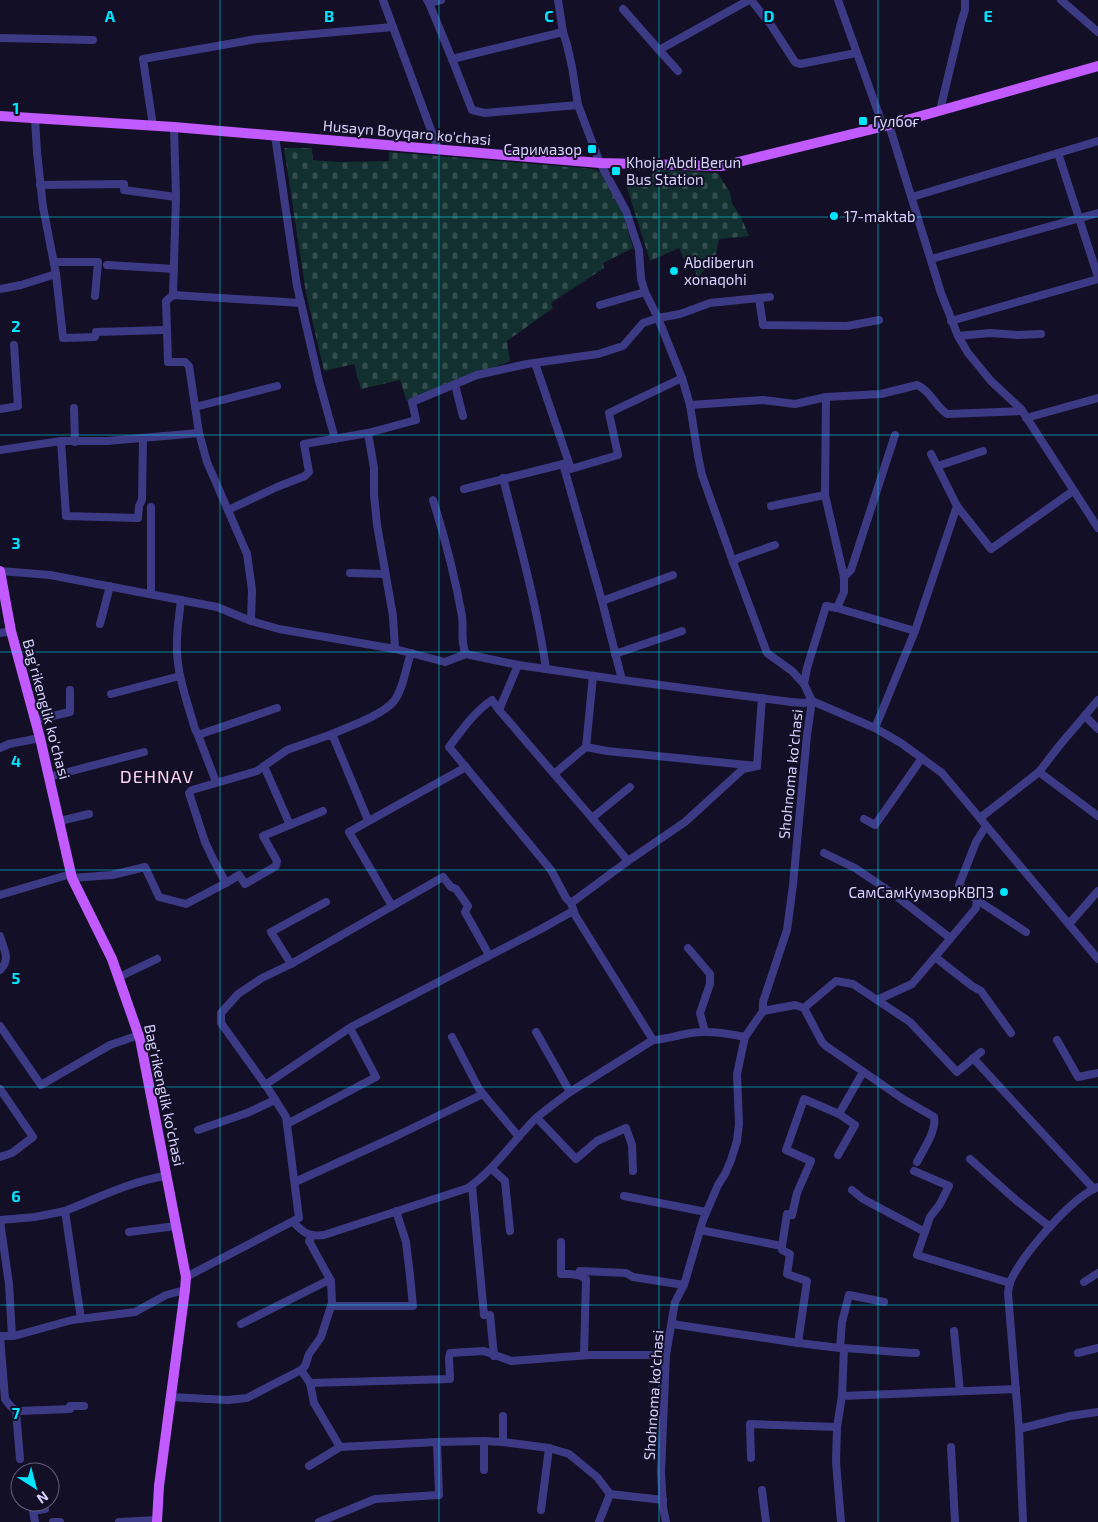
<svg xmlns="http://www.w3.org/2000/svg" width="1098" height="1522" font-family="'Exo 2',sans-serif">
	<defs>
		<pattern id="cemetery-stones" width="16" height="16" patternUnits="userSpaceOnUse" patternTransform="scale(1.25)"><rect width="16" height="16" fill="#12302f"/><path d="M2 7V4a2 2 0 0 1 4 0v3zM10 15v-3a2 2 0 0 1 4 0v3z" fill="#344d4e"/></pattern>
	</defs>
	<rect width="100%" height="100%" fill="#130f26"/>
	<!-- cemetery -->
	<g fill="url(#cemetery-stones)">
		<path d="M284,148H312L313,160L337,162L389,161V152L594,169L602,173L622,211L633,248L603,263L604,268L551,303L553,308L507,341L510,361L407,402L400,380L361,389L354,364L324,371L306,293Z"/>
		<path d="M658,170L718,173L730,193L732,203L741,217L749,236L719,239L716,254L698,278L691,261L686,263L679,248L650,261L625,181L650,176Z"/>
	</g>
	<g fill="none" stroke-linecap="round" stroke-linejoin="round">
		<!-- minor -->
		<g stroke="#3d3a85" stroke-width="8">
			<path d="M383,0L438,149"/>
			<path d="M427,0L429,3L441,0"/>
			<path d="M558,0L563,32L567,45L572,67L578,105L600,163L626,211L639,250L641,279L645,292L658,318L682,378L690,405L698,456L702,475L733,562L767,653L792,671L804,684L812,701L807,735L793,885L787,930L763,1002V1011L745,1037L737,1074L739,1124L737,1141L731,1160L725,1174L718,1185L703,1220L684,1285L675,1302L666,1355L661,1472L663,1507L666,1522"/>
			<path d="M751,0L771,25L795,62L800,64L856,53"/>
			<path d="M838,0L883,126"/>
			<path d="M1061,0L1098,32"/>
			<path d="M429,3L452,59L472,110L485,113L578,105"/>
			<path d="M623,9L659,50L749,0"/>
			<path d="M0,38L93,40"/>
			<path d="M659,50L678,71"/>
			<path d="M452,59L563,32"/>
			<path d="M940,110L961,23L965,10V0"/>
			<path d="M35,119L37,152L43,207L56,274L63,338L95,337L96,332L166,330"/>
			<path d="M889,125L941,293L958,336L968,353L991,381L1021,409L1098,528"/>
			<path d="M153,126L143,59L257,39L393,27"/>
			<path d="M275,136L297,286L319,381L335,439"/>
			<path d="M1058,153L1098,277"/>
			<path d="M40,185L124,184V190L176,197"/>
			<path d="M912,197L1098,141"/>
			<path d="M931,259L1098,213"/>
			<path d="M54,262H98L95,296"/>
			<path d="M107,265L174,269"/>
			<path d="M0,289L21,285L56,274"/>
			<path d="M173,295L176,197L174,127"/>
			<path d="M759,298L763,325L847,326L879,320"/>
			<path d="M600,305L645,292"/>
			<path d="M951,321L1098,279"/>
			<path d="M958,336L990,333L1018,335L1041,334"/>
			<path d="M535,363L571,469L618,455L609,413L682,378"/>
			<path d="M455,385L463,416"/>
			<path d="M690,405L763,400L795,404L826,397L881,394L917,385C930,390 935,406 947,414L1022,411"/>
			<path d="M195,407L277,386"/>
			<path d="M74,408L75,442"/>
			<path d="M0,409L18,406L14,345"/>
			<path d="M1026,418L1098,398"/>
			<path d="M368,433L374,468V494L377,525L393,616L395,649"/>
			<path d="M61,441L66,516L138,518L139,506L142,500L143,438"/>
			<path d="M0,450L61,441H107L199,433"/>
			<path d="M931,454L957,506"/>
			<path d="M563,464L602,601L622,680"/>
			<path d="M938,466L983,451"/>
			<path d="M503,478C519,542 537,605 546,669"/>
			<path d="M464,489L567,463"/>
			<path d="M433,500C445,538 455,577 462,616C464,629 460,642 466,654"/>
			<path d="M771,506L825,495"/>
			<path d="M151,507V594"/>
			<path d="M228,510L277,487L305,476L309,472L304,444L368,433L416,420L412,402L477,375L527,364L598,354L623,346L643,323L658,318L680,314L710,303L770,297"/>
			<path d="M733,562L738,558L775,545"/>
			<path d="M0,571L50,575L217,607L251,621L279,629L395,649L445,662L466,654L518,665L622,680L791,702L804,703L812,701L875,728L901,743L942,773L1098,959"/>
			<path d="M350,573L385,574"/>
			<path d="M844,577L851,570L895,435"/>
			<path d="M181,600C179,617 176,634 177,652C178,678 188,704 195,729L198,735"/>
			<path d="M602,601L673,575"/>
			<path d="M837,608L915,631L875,728"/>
			<path d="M251,621L252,590L247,554L207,462L199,433L189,366L185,362H168L166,301L173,295L301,303"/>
			<path d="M100,624L110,586"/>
			<path d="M915,631L957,506L991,549L1073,491"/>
			<path d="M0,633L11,631"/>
			<path d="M615,654L682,631"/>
			<path d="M518,665L499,710L492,700C474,712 462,730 449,747L551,870L566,898L571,903"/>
			<path d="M804,684L807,668L826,606L837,608L844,592V577L825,495L826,397"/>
			<path d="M111,694L180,676"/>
			<path d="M499,710L554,774L586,747L607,751L757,766L762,698"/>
			<path d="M1085,716L1098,729"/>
			<path d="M35,720L70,712V690"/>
			<path d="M332,734C348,727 383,715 394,701C403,690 406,667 411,653"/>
			<path d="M586,747L593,676"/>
			<path d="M0,748L9,744L40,738"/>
			<path d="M264,766L290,825"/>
			<path d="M1039,772L1098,816"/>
			<path d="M554,774L592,818L630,787"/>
			<path d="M49,777L144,752"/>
			<path d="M216,782L198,735L277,708"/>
			<path d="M323,811L263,836L277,861L276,866L245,884L239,875L226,883L214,861L205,842L189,793L192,790L257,771L287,750L332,734L368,820"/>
			<path d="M592,818L628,861"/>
			<path d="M980,818L1039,772L1059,746L1098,700"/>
			<path d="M864,819L875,825L922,758"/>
			<path d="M60,821L89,814"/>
			<path d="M986,826L976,842L959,885L977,900L1026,932"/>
			<path d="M824,853L855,868L895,895L950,938"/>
			<path d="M72,878L112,875L145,867L159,897L186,904L226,883"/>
			<path d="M0,895L71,874"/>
			<path d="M977,900L976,908L935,957L972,986L981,991L1011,1033"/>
			<path d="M392,906L349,832L466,767"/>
			<path d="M1069,924L1098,891"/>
			<path d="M0,936C4,950 11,959 0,970"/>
			<path d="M688,948L710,974V984L700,1013L705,1032"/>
			<path d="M291,964L271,932L326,902"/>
			<path d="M119,977L157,959"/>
			<path d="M877,1000L912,984L935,957"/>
			<path d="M804,1008L836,981L853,984L910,1022L957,1072L981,1052"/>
			<path d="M763,1011L795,1005L804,1008L822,1042L826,1046L903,1099L934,1117C937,1130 923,1150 917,1162"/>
			<path d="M0,1026L41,1085L110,1045L139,1035"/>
			<path d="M452,1037L479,1089L483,1094"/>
			<path d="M653,1040L575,915L571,903L628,861L685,822L743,769L757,766"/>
			<path d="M1057,1040L1078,1077L1098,1073"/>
			<path d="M973,1058L1094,1189"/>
			<path d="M265,1085L351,1027L541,929L573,911"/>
			<path d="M0,1089L33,1137L12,1153L0,1157"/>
			<path d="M570,1092L653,1040C667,1039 678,1035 691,1033C709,1030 727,1033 745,1037"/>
			<path d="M537,1118L576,1159L597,1141L626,1128L632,1145L633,1171"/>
			<path d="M287,1124L376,1077L350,1028"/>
			<path d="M198,1130L247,1113L275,1100"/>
			<path d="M838,1155L855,1125L839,1114L863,1072"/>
			<path d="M970,1159L1017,1201L1050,1227"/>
			<path d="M492,1169L505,1181L510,1231"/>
			<path d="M914,1171L949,1186L940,1204L930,1217L917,1255L1010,1283"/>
			<path d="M295,1182L392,1138L483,1094L519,1137"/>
			<path d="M472,1186L484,1315H490L494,1356"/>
			<path d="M852,1190L863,1199L925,1232"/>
			<path d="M624,1196L706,1212"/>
			<path d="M65,1211C98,1198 131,1181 166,1176"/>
			<path d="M0,1220L35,1217L65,1211L81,1319"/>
			<path d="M0,1221L9,1284L12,1336"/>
			<path d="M293,1222C304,1233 308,1237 324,1235L468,1188C495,1169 513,1141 536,1118C547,1109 559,1100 570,1092L536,1032"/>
			<path d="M129,1232L176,1226"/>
			<path d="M561,1242V1274C569,1274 580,1273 586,1279L584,1355"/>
			<path d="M782,1246L787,1214L792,1215L797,1193L811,1161L786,1150L804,1099L839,1114"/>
			<path d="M580,1275V1271L626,1273L633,1277L684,1285"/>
			<path d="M186,1277L299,1218L286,1117L269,1090L221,1023V1013L238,994L262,978L291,964L443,877L451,887L456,889L468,906L465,912L489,955"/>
			<path d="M1084,1282L1098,1273"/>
			<path d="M331,1306H413L410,1276L406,1242L396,1211"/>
			<path d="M241,1324L325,1282L331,1281"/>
			<path d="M672,1324L798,1343L807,1281L787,1274L790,1254L782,1250V1246L700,1230"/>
			<path d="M954,1331L960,1391"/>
			<path d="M0,1336H14L72,1320L135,1312L166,1295L185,1290"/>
			<path d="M0,1336L5,1399C9,1404 12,1410 19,1411L70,1409V1406H84"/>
			<path d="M798,1343L840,1348L842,1322L849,1295L884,1302"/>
			<path d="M840,1348C866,1349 890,1352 916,1353"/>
			<path d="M1078,1353L1098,1348"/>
			<path d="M301,1370L310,1383L450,1379L449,1358L450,1353L484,1351L511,1361L590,1355H666"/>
			<path d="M310,1383L314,1403L340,1447"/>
			<path d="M842,1396L1016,1389"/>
			<path d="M170,1397L228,1400L247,1398L301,1370L305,1366L309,1354L321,1337L332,1303L331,1281L309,1241L312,1236"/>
			<path d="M16,1411L20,1459"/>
			<path d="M503,1416V1442L549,1448L569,1454L597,1477L610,1494L663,1500"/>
			<path d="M1019,1429L1070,1416L1098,1412"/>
			<path d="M951,1447L955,1522"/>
			<path d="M751,1458L750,1424L837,1427"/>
			<path d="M309,1466L340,1447L437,1442"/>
			<path d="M484,1470V1441L503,1442"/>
			<path d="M762,1490L766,1522"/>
			<path d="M541,1510L549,1448"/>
			<path d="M35,1522L33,1511L45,1509"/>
			<path d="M53,1522H60"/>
			<path d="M119,1522L157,1520"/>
			<path d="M319,1522L375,1499L439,1495L437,1442L484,1441"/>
			<path d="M599,1522L610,1494"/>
			<path d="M841,1522L836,1462L837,1427L842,1396L844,1348"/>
			<path d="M1023,1522L1019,1429L1008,1293C1009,1287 1009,1283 1012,1278C1025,1252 1071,1198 1098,1187"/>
		</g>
		<!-- major -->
		<g stroke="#c25bff" stroke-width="10">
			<path d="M0,116L174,127L600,163L722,166L889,125L1098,66"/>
			<path d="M0,571L11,631L40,738L72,878L112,959L140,1039L186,1277L185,1290L159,1486L157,1522"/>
		</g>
	</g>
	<!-- grid -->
	<path fill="none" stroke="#00e5ff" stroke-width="1" stroke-opacity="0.55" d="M220,0V1522M439,0V1522M659,0V1522M878,0V1522M0,217H1098M0,435H1098M0,652H1098M0,870H1098M0,1087H1098M0,1305H1098"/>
	<!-- markers -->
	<g fill="#00e5ff" stroke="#130f26" stroke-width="2">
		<rect x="858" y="116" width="10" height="10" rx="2.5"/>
		<rect x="587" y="144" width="10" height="10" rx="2.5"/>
		<rect x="611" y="166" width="10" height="10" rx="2.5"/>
		<circle cx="834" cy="216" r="5"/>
		<circle cx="674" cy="271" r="5"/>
		<circle cx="1004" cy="892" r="5"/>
	</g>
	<g text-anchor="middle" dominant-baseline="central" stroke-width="4" stroke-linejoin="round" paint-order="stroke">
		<!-- poi labels -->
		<g font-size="15" fill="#d9d4ff" stroke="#130f26" text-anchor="start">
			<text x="873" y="121">Гулбоғ</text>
			<text x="582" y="149" text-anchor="end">Саримазор</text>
			<text x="626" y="162">Khoja Abdi Berun<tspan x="626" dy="17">Bus Station</tspan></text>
			<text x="844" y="216">17-maktab</text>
			<text x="684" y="262">Abdiberun<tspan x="684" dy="17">xonaqohi</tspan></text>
			<text x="994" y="892" text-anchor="end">СамСамКумзорКВП3</text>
		</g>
		<!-- street labels -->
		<g font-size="15" fill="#d9d4ff" stroke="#130f26">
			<text transform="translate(407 132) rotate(5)">Husayn Boyqaro ko'chasi</text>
			<text transform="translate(47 709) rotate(75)">Bag'rikenglik ko'chasi</text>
			<text transform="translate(790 774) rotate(-84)">Shohnoma ko'chasi</text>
			<text transform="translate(165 1095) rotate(78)">Bag'rikenglik ko'chasi</text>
			<text transform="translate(653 1395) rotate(-86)">Shohnoma ko'chasi</text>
		</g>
		<!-- quarter labels -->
		<g font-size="18" letter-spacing="1" fill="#ffd6f0" stroke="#130f26">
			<text x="157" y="776">DEHNAV</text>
		</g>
	</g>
	<g font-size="16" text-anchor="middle" font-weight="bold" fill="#00e5ff" stroke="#130f26" stroke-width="4" stroke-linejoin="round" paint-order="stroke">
		<text x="110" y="22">A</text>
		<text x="329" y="22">B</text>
		<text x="549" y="22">C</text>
		<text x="769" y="22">D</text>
		<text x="988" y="22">E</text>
		<text x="16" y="114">1</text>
		<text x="16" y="332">2</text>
		<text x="16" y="549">3</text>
		<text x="16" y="767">4</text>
		<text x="16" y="984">5</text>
		<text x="16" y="1202">6</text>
		<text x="16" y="1419">7</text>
	</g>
	<!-- north arrow -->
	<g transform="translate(35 1487) rotate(144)"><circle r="24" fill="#130f26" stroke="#625e7d"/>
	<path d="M0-4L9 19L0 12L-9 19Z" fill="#00e5ff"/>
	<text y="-8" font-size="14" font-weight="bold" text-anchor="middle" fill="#d9d4ff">N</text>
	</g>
</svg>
